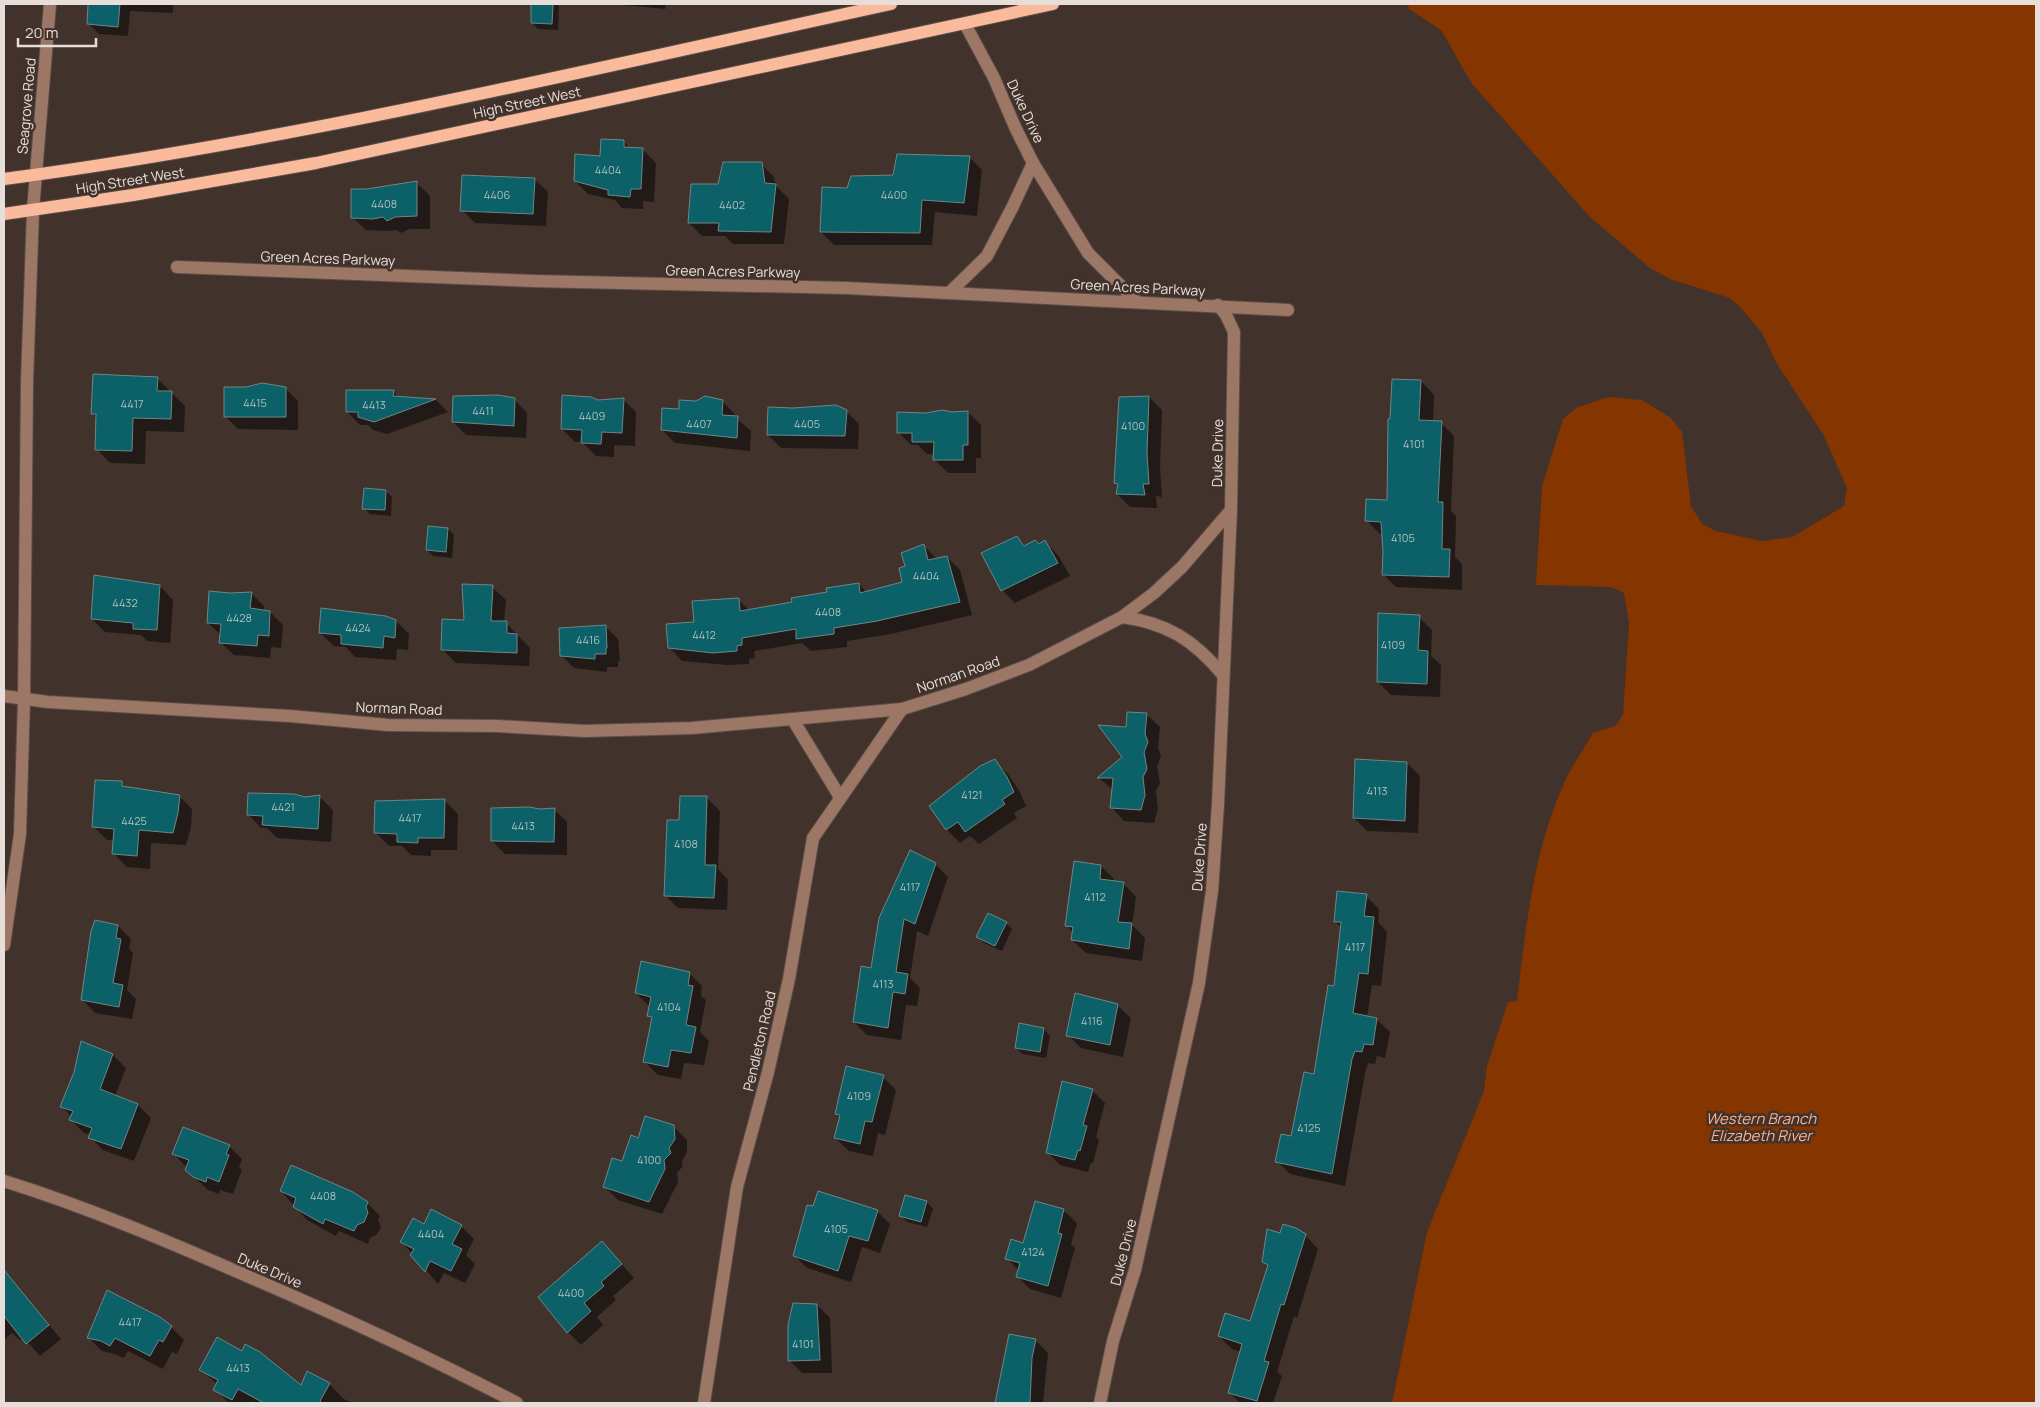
<svg xmlns="http://www.w3.org/2000/svg" width="2040" height="1407" font-family="Manrope,sans-serif">
	<rect width="100%" height="100%" fill="#41322b"/>
	<!-- water -->
	<path fill="#843500" d="M1408,4H2036V1403H1392L1427,1232L1484,1091L1487,1066L1508,1002L1517,1001C1526,927 1533,852 1564,783C1572,766 1583,750 1593,733L1615,726L1623,715L1629,623L1624,593L1611,587L1536,585L1542,486L1563,419L1576,408L1608,397L1642,400L1671,418L1682,432L1691,506L1702,524L1716,531L1762,541L1792,537L1844,506L1847,488L1823,434L1777,364L1762,333L1740,307L1730,298L1670,279L1650,268L1590,217L1472,84L1441,30L1409,9Z"/>
	<!-- shadow -->
	<g fill="#0007">
		<path d="M89,4H173V13L130,11L128,36L99,34L88,23Z"/>
		<path d="M256,4H296V5Z"/>
		<path d="M533,4H557L559,6L558,30L538,29L532,23Z"/>
		<path d="M613,4H666L665,9Z"/>
		<path d="M623,141L631,149L643,150L656,163L654,202L643,201V209L622,208L615,200L588,194L575,181Z"/>
		<path d="M969,157L982,170L977,216L935,212L932,245H834L821,232L848,189Z"/>
		<path d="M761,164L774,177L776,186L789,199L784,244H733L725,236H702L689,223L692,186L719,185Z"/>
		<path d="M534,179L548,192L546,226L475,223L462,210Z"/>
		<path d="M416,182L430,196V229H409L401,233L397,230L386,231L366,230L352,217L367,190Z"/>
		<path d="M157,378L185,406L184,432L146,431L145,464L110,463L97,449V418L93,414Z"/>
		<path d="M1421,381L1434,395L1433,422L1441,423L1454,436L1451,511L1456,516L1455,557L1462,564V590L1396,587L1383,574V534H1380L1367,521L1388,501L1391,420Z"/>
		<path d="M285,388L298,401V430L238,429L225,416Z"/>
		<path d="M393,391L399,398L436,400L448,412L387,434L373,430L368,425H360L347,412Z"/>
		<path d="M1149,397L1162,410L1160,467L1162,497L1156,496L1157,508L1130,507L1117,494L1118,486L1115,483Z"/>
		<path d="M514,399L527,413L526,438L466,435L453,422Z"/>
		<path d="M623,399L636,412L635,446L614,445V457L596,456L582,442H575L562,429L609,401Z"/>
		<path d="M723,402L736,415V418L751,431L750,451L675,443L662,430Z"/>
		<path d="M846,411L859,424L858,449L781,448L768,435Z"/>
		<path d="M968,412L981,425V458H976V473H948L935,460V454H927L918,445H911L898,432L926,414Z"/>
		<path d="M386,491L392,497L391,516L370,514L364,508Z"/>
		<path d="M448,529L454,535L452,558L433,556L427,550Z"/>
		<path d="M1017,537L1026,546L1039,545L1045,542L1058,555L1070,576L1015,603L1002,590Z"/>
		<path d="M923,545L936,558L947,557L960,570L972,615L891,634L847,641V647L811,651L802,643L754,651L755,658L749,659V664L727,665L682,661L669,647L695,623L738,599L750,611L793,603L859,584L867,593L904,583L907,566Z"/>
		<path d="M160,586L173,600L170,643L147,641L141,635L105,632L92,619Z"/>
		<path d="M492,587L506,600L504,623H506L530,648L529,666L456,663L443,650Z"/>
		<path d="M251,593L264,606V611L270,612L283,625L281,648L271,647L270,658L234,655L220,642L221,635L208,623L230,594Z"/>
		<path d="M1419,617L1432,630L1431,656L1441,665L1440,697L1391,695L1378,682Z"/>
		<path d="M396,621L409,634L408,650L397,649L396,660L355,657L346,647L334,646L320,633Z"/>
		<path d="M605,626L618,639L620,661H618V667H607V672L574,668L561,655Z"/>
		<path d="M1146,714L1160,727L1158,748L1161,756L1157,766L1160,783L1156,791L1158,809L1154,823L1124,821L1111,807L1113,790L1099,778L1124,757L1127,728Z"/>
		<path d="M994,761L1008,774L1020,792L1026,806L1014,813L1017,818L979,844L970,836L960,843L947,830L931,807Z"/>
		<path d="M1407,763L1420,776L1418,833L1367,831L1354,818Z"/>
		<path d="M121,783L127,788L179,796L192,809L191,827L186,845L151,843L150,869L127,867L114,854L115,840H107L93,826Z"/>
		<path d="M320,797L333,810L331,842L277,838L267,828H261L248,814L305,798Z"/>
		<path d="M707,798L720,811L718,869L728,880L727,910L678,908L665,895L680,822Z"/>
		<path d="M445,801L458,814L457,850H431V856L411,855L402,846H389L376,833Z"/>
		<path d="M554,809L567,822V855L505,854L492,841Z"/>
		<path d="M935,864L948,877L928,936L917,931L910,978L920,988L917,1006L906,1005L901,1040L867,1035L854,1022L872,970Z"/>
		<path d="M1101,866L1114,879V882L1123,883L1136,897L1132,925L1145,938L1142,961L1086,953L1072,940L1073,932L1066,925Z"/>
		<path d="M1366,896L1379,909L1378,922L1387,932L1381,986L1372,985L1367,1017L1376,1019L1390,1032L1385,1058L1377,1056L1375,1064L1368,1063L1365,1073L1345,1186L1290,1174L1277,1161L1292,1138L1315,1076L1335,987L1342,928L1335,922Z"/>
		<path d="M1006,923L1012,929L1002,951L984,943L978,937Z"/>
		<path d="M118,926L131,939L129,949L133,953L127,990L136,999L132,1019L95,1013L82,999Z"/>
		<path d="M689,973L702,986L701,996L706,1000L700,1032L709,1041L704,1065L684,1063L681,1079L658,1075L645,1062L653,1020L648,1016L650,1007L636,993Z"/>
		<path d="M1117,1005L1131,1018L1123,1057L1081,1048L1068,1035Z"/>
		<path d="M1044,1029L1050,1036L1046,1058L1022,1054L1016,1047Z"/>
		<path d="M82,1043L113,1055L126,1068L115,1096L138,1105L151,1118L134,1161L103,1150L90,1137L91,1135L84,1133L71,1120L72,1117L62,1107L75,1072Z"/>
		<path d="M883,1077L896,1090L885,1135L878,1133L873,1156L849,1151L835,1138L840,1118L836,1113Z"/>
		<path d="M1092,1090L1105,1103L1096,1137L1099,1140L1093,1163H1091L1088,1172L1060,1165L1047,1152Z"/>
		<path d="M673,1126L687,1140V1152L682,1161L683,1166L677,1173L678,1182L662,1214L618,1200L605,1187L639,1139Z"/>
		<path d="M229,1146L242,1159L239,1167L242,1170L233,1194L220,1190L219,1194L208,1190L187,1170V1168L174,1154Z"/>
		<path d="M281,1191L367,1203L380,1216L378,1220L381,1227L377,1234L370,1238L368,1244L339,1231L336,1236L307,1220Z"/>
		<path d="M906,1197L927,1202L933,1209L927,1227L907,1222L901,1215Z"/>
		<path d="M1063,1210L1077,1223L1071,1244L1075,1248L1061,1298L1030,1289L1017,1276L1019,1271L1007,1258Z"/>
		<path d="M877,1211L890,1224L880,1253L862,1247L851,1282L807,1268L795,1256Z"/>
		<path d="M461,1226L474,1239L466,1255L475,1264L465,1283L444,1273L438,1284L402,1242Z"/>
		<path d="M1281,1234L1305,1235L1318,1249L1297,1318L1294,1316L1277,1372L1282,1376L1273,1403H1240L1229,1392L1241,1352L1232,1349L1219,1336L1251,1322L1268,1267L1263,1262Z"/>
		<path d="M602,1242L634,1278L613,1296L616,1300L597,1317L603,1325L581,1345L568,1332Z"/>
		<path d="M8,1277L61,1339L40,1356L23,1337L20,1340L12,1333L4,1340V1280Z"/>
		<path d="M817,1305L830,1318L832,1373H802L789,1360Z"/>
		<path d="M171,1327L184,1340L177,1354L172,1352L163,1369L128,1351L124,1358L115,1354L102,1351L89,1338Z"/>
		<path d="M1010,1336L1035,1340L1048,1353L1043,1403H996Z"/>
		<path d="M201,1369L301,1387L329,1384L342,1397V1398L352,1403H255L251,1401L250,1403H229L215,1389L217,1384Z"/>
	</g>
	<!-- building -->
	<g fill="#0b6167" stroke="#708587">
		<path d="M88,4H120L118,27L87,24Z"/>
		<path d="M531,4H553L552,24L531,23Z"/>
		<path d="M601,139L624,140V147L643,148L641,189H631L630,197L608,195V190L574,181L575,154L600,156Z"/>
		<path d="M897,154L970,156L964,203L922,200L920,233L820,232L822,187L847,188L851,176L893,175Z"/>
		<path d="M723,162H762L765,183L776,184L771,232L718,231L719,223H688L691,184H718Z"/>
		<path d="M462,175L535,178L533,214L460,211Z"/>
		<path d="M417,181V216L395,217L387,221L383,217L373,219L351,218V189H367Z"/>
		<path d="M93,374L158,377L157,391H172L171,419L133,418L132,451L95,450L96,414H91Z"/>
		<path d="M1392,379L1421,380L1419,420L1442,421L1438,502H1443L1442,549H1450L1449,577L1382,575L1383,552L1381,522L1365,521L1366,499L1387,500L1388,419H1390Z"/>
		<path d="M262,383L286,387V417H224V387H246Z"/>
		<path d="M346,390H394L393,396L436,399L374,422L358,417V412H346Z"/>
		<path d="M498,395L515,398L514,426L452,422L453,396Z"/>
		<path d="M562,395L591,397L598,400L624,398L622,433L602,432L601,444L581,443L582,430L561,429Z"/>
		<path d="M705,396L723,400L722,415L738,416L737,438L661,430L662,408L679,409V400L696,401Z"/>
		<path d="M1149,396L1147,453L1149,484H1143L1145,495L1116,494L1118,484L1114,483L1119,397Z"/>
		<path d="M836,405L847,410L845,436L767,435L768,407L793,408Z"/>
		<path d="M942,410L952,412L968,411V445H963V460H933L934,442H912V433H897V412L926,413Z"/>
		<path d="M364,488L386,490L385,510L362,509Z"/>
		<path d="M428,526L448,528L446,552L426,550Z"/>
		<path d="M1017,536L1024,546L1035,540L1039,544L1045,540L1058,563L1001,591L981,553Z"/>
		<path d="M924,544L928,560L947,556L960,602L877,621L834,628V634L796,639V629L742,638V645L737,646V651L713,653L668,648L666,624L694,622L692,601L739,598L740,611L792,602L791,598L827,592L826,588L859,583L860,593L902,582L899,568L905,566L901,553Z"/>
		<path d="M94,575L160,585L157,630L133,629V623L91,619Z"/>
		<path d="M462,584L493,585L491,621H507V633L517,634V653L441,650L442,619L464,620Z"/>
		<path d="M209,591L230,593L252,592L250,608L270,611L269,636L258,635L257,646L219,643L221,624L207,623Z"/>
		<path d="M321,608L386,616L396,620L395,638L384,636L383,648L341,644V635L319,633Z"/>
		<path d="M1378,613L1420,615L1418,650L1428,651L1427,684L1377,682Z"/>
		<path d="M606,625L607,648H606V654H595V659L560,656L559,628Z"/>
		<path d="M1127,712L1147,713L1145,734L1148,742L1144,752L1147,769L1143,777L1145,795L1141,810L1110,808L1113,778H1097L1122,757L1098,725L1126,727Z"/>
		<path d="M995,759L1007,777L1014,792L1002,800L1005,804L965,832L958,822L946,830L929,806L980,766Z"/>
		<path d="M1355,759L1407,762L1405,821L1353,818Z"/>
		<path d="M95,780L122,781V786L180,795L178,813L173,833L139,830L137,856L112,854L114,829L92,827Z"/>
		<path d="M248,793L294,794L305,797L320,795L318,829L262,825L263,816L247,815Z"/>
		<path d="M680,796H707L705,865H716L714,898L664,896L667,820H679Z"/>
		<path d="M445,799L444,838H418V843L397,842V834L374,833L375,801Z"/>
		<path d="M529,807L540,809L555,808L554,842L491,841V808Z"/>
		<path d="M910,850L936,863L915,924L904,919L896,972L908,974L905,994L893,992L888,1028L853,1022L861,966L871,968L879,918Z"/>
		<path d="M1074,861L1101,865L1100,879L1124,882L1118,922L1132,923L1129,949L1071,940L1073,927L1065,926Z"/>
		<path d="M1337,891L1367,894L1364,916L1374,917L1368,974L1359,973L1353,1013L1377,1018L1373,1045L1364,1044L1362,1052L1355,1051L1352,1059L1332,1174L1275,1162L1281,1134L1291,1136L1304,1072L1314,1074L1328,985L1334,986L1341,922H1334Z"/>
		<path d="M988,913L1007,922L995,946L976,937Z"/>
		<path d="M95,920L118,925L116,938L121,939L113,983L123,985L119,1007L81,1000L91,931Z"/>
		<path d="M641,961L690,972L688,985L693,986L686,1025L696,1027L691,1053L671,1050L668,1067L643,1062L652,1017L647,1016L651,997L635,993Z"/>
		<path d="M1075,993L1118,1004L1110,1045L1066,1036Z"/>
		<path d="M1019,1023L1044,1028L1040,1052L1015,1048Z"/>
		<path d="M81,1041L113,1054L100,1089L138,1104L121,1149L88,1138L92,1128L69,1120L73,1111L60,1107L74,1072Z"/>
		<path d="M846,1066L884,1075L872,1122L865,1121L860,1144L834,1138L840,1115L835,1114Z"/>
		<path d="M1062,1081L1093,1089L1083,1125L1087,1126L1080,1151L1078,1150L1075,1160L1046,1153Z"/>
		<path d="M645,1116L674,1125L675,1139L669,1148L671,1153L664,1160L665,1169L649,1202L603,1187L612,1158L622,1161L631,1135L638,1138Z"/>
		<path d="M183,1127L230,1145L226,1154L229,1155L219,1182L207,1177L206,1182L193,1177L185,1170L189,1160L172,1154Z"/>
		<path d="M291,1165L353,1192L368,1202L366,1207L368,1213L364,1222L357,1225L354,1231L325,1219L323,1224L293,1207L296,1198L280,1191Z"/>
		<path d="M818,1191L878,1210L868,1241L849,1236L838,1271L793,1256L807,1205L813,1206Z"/>
		<path d="M905,1195L927,1201L921,1222L899,1216Z"/>
		<path d="M1035,1201L1064,1209L1058,1233L1062,1234L1048,1286L1016,1277L1020,1263L1005,1259L1011,1239L1023,1243Z"/>
		<path d="M431,1209L462,1225L452,1244L462,1249L451,1271L430,1261L425,1272L410,1255L414,1249L400,1242L413,1218L424,1224Z"/>
		<path d="M1283,1224L1296,1228L1306,1234L1284,1305L1281,1304L1264,1361L1269,1362L1257,1401L1228,1393L1242,1344L1218,1336L1225,1313L1250,1321L1268,1265L1262,1262L1267,1229L1280,1233Z"/>
		<path d="M602,1241L622,1264L601,1282L604,1286L584,1303L591,1311L567,1333L538,1297Z"/>
		<path d="M4,1270L49,1325L26,1344L4,1316Z"/>
		<path d="M107,1290L160,1317L172,1326L163,1342L159,1340L150,1356L115,1338L110,1346L101,1341L87,1338Z"/>
		<path d="M793,1303L817,1304L820,1360L788,1361V1325Z"/>
		<path d="M1009,1334L1036,1339L1032,1358L1030,1403H995Z"/>
		<path d="M217,1337L242,1351L245,1344L260,1352L301,1385L307,1371L330,1383L320,1401L322,1403H264L238,1389L232,1400L213,1390L218,1380L199,1370Z"/>
	</g>
	<g fill="none" stroke-linecap="round" stroke-linejoin="round">
		<!-- minor casing -->
		<g stroke="#5c4e47" stroke-width="14">
			<g id="minor">
				<path d="M965,24L994,78L1015,127L1033,163L1088,253L1137,302"/>
				<path d="M177,267L534,281L846,288L1288,310"/>
				<path d="M949,293L987,256L1013,206L1033,163"/>
				<path d="M1122,617C1167,623 1194,640 1223,675"/>
				<path d="M4,696L48,702L290,716L388,725L497,726L585,731L692,728L902,709L966,689L1029,665L1122,617L1154,593L1182,567L1231,510"/>
				<path d="M793,720L840,797"/>
				<path d="M4,945L20,834L24,699L27,382L33,210L50,4"/>
				<path d="M4,1181C87,1207 167,1241 247,1276C338,1315 429,1357 517,1403"/>
				<path d="M704,1403L737,1187L768,1072L789,979L813,838L902,709"/>
				<path d="M1100,1403L1113,1341L1135,1270L1199,983L1212,891L1218,804L1231,510L1234,332L1226,315L1218,305"/>
			</g>
		</g>
		<!-- major casing -->
		<g stroke="#5c4e47" stroke-width="14">
			<g id="major">
				<path d="M4,179C303,139 596,68 891,4"/>
				<path d="M4,214L133,195L316,163L1053,4"/>
			</g>
		</g>
		<!-- minor -->
		<use href="#minor" stroke="#9d7765" stroke-width="12"/>
		<!-- major -->
		<use href="#major" stroke="#fabb9d" stroke-width="12"/>
	</g>
	<g text-anchor="middle" dominant-baseline="central" stroke-width="5" stroke-linejoin="round" paint-order="stroke">
		<!-- number labels -->
		<g font-size="11" fill="#b1bfbc">
			<text x="608" y="169">4404</text>
			<text x="497" y="194">4406</text>
			<text x="894" y="194">4400</text>
			<text x="384" y="203">4408</text>
			<text x="732" y="204">4402</text>
			<text x="255" y="402">4415</text>
			<text x="132" y="403">4417</text>
			<text x="374" y="404">4413</text>
			<text x="483" y="410">4411</text>
			<text x="592" y="415">4409</text>
			<text x="699" y="423">4407</text>
			<text x="807" y="423">4405</text>
			<text x="1133" y="425">4100</text>
			<text x="1414" y="443">4101</text>
			<text x="1403" y="537">4105</text>
			<text x="926" y="575">4404</text>
			<text x="125" y="602">4432</text>
			<text x="828" y="611">4408</text>
			<text x="239" y="617">4428</text>
			<text x="358" y="627">4424</text>
			<text x="704" y="634">4412</text>
			<text x="588" y="639">4416</text>
			<text x="1393" y="644">4109</text>
			<text x="1377" y="790">4113</text>
			<text x="972" y="794">4121</text>
			<text x="283" y="806">4421</text>
			<text x="410" y="817">4417</text>
			<text x="134" y="820">4425</text>
			<text x="523" y="825">4413</text>
			<text x="686" y="843">4108</text>
			<text x="910" y="886">4117</text>
			<text x="1095" y="896">4112</text>
			<text x="1355" y="946">4117</text>
			<text x="883" y="983">4113</text>
			<text x="669" y="1006">4104</text>
			<text x="1092" y="1020">4116</text>
			<text x="859" y="1095">4109</text>
			<text x="1309" y="1127">4125</text>
			<text x="649" y="1159">4100</text>
			<text x="323" y="1195">4408</text>
			<text x="836" y="1228">4105</text>
			<text x="431" y="1233">4404</text>
			<text x="1033" y="1251">4124</text>
			<text x="571" y="1292">4400</text>
			<text x="130" y="1321">4417</text>
			<text x="803" y="1343">4101</text>
			<text x="238" y="1367">4413</text>
		</g>
		<!-- street labels -->
		<g font-size="14" fill="#e8ded9" stroke="#41322b">
			<text transform="translate(527 102) rotate(-12)">High Street West</text>
			<text transform="translate(26 106) rotate(-85)">Seagrove Road</text>
			<text transform="translate(1026 111) rotate(65)">Duke Drive</text>
			<text transform="translate(130 180) rotate(-9)">High Street West</text>
			<text transform="translate(328 258) rotate(2)">Green Acres Parkway</text>
			<text transform="translate(733 271) rotate(1)">Green Acres Parkway</text>
			<text transform="translate(1138 287) rotate(3)">Green Acres Parkway</text>
			<text transform="translate(1217 453) rotate(-89)">Duke Drive</text>
			<text transform="translate(958 674) rotate(-19)">Norman Road</text>
			<text transform="translate(399 708) rotate(2)">Norman Road</text>
			<text transform="translate(1199 857) rotate(-86)">Duke Drive</text>
			<text transform="translate(759 1041) rotate(-77)">Pendleton Road</text>
			<text transform="translate(1123 1252) rotate(-76)">Duke Drive</text>
			<text transform="translate(270 1270) rotate(23)">Duke Drive</text>
		</g>
		<!-- water labels -->
		<g font-size="15" font-style="italic" fill="#f7b292" stroke="#41322b">
			<text x="1761" y="1118">Western Branch<tspan x="1761" dy="17">Elizabeth River</tspan></text>
		</g>
	</g>
	<!-- border -->
	<rect width="2040" height="1407" fill="none" stroke="#e8ded9" stroke-width="10"/>
	<!-- scale -->
	<path d="M18 38v8h78v-8" fill="none" stroke="#e8ded9" stroke-width="2.5"/>
	<text x="25" y="38" font-size="15" fill="#e8ded9" stroke="#41322b" stroke-width="4" paint-order="stroke">20 m</text>
</svg>
